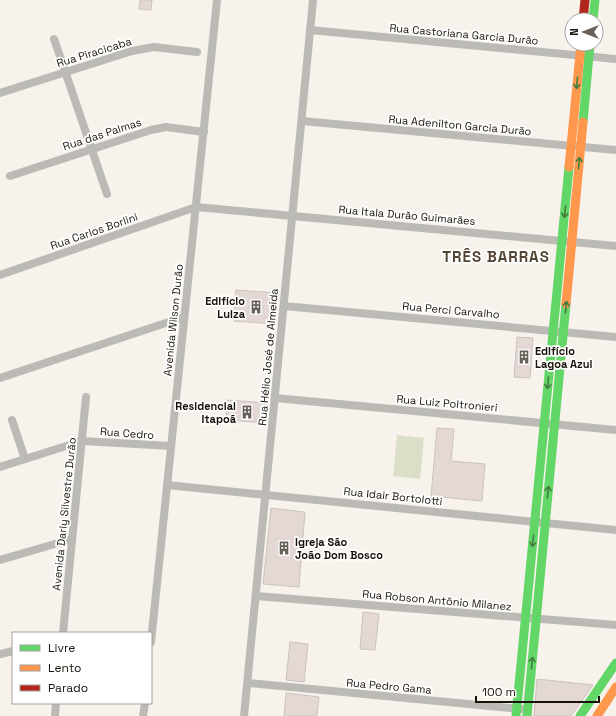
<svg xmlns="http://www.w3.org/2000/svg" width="616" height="716" font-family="'Space Grotesk',sans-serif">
	<rect width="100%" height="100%" fill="#f8f2ec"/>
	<!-- green -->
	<path fill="#dcdfc8" d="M397,435L424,438L420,479L393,476Z"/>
	<!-- building -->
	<g fill="#e4d8d4" stroke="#cbc3bf">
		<path d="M140,0H152L151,10L139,9Z"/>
		<path d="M236,290L278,293L276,324L234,321Z"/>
		<path d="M517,337L533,338L530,378L514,377Z"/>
		<path d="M227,400L268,403L266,423L226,420Z"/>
		<path d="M437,428L454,429L451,461L485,464L482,501L431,496Z"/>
		<path d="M271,508L305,512L299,587L263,584Z"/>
		<path d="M363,612L379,614L375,650L360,649Z"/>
		<path d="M290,642L308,644L304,682L286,680Z"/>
		<path d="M537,679L593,685L571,716H534Z"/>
		<path d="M286,693L319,697L317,716H284Z"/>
	</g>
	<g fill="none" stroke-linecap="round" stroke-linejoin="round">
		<!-- street -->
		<g stroke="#bcbab4" stroke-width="8">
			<path d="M310,30L616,59"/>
			<path d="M54,39L107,194"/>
			<path d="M0,93L132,51L154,47L197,52"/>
			<path d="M302,121L616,150"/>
			<path d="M10,176L151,130L166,127L204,132"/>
			<path d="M0,275L196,207L616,246"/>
			<path d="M284,306L616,337"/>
			<path d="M0,378L184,317"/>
			<path d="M275,398L616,430"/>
			<path d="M12,420L25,459"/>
			<path d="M0,467L82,441L171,446"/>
			<path d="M167,485L616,530"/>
			<path d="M0,560L72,539"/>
			<path d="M256,596L616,625"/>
			<path d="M63,633L86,397"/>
			<path d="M151,642L217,0"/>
			<path d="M0,654L13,651"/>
			<path d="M248,683L521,709"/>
			<path d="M55,716L56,703"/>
			<path d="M143,716L145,703"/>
			<path d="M244,716L313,0"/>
		</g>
		<!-- fast -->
		<g stroke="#63d668" stroke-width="9">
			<path d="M593,20L595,0"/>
			<path d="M583,122L590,44"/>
			<path d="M516,716L569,167"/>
			<path d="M527,716L566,304"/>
			<path d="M580,716L616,663"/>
		</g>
		<!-- slow -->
		<g stroke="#ff974d" stroke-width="9">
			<path d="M569,167L581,44"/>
			<path d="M566,304L583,122"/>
			<path d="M597,716L616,687"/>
		</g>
		<!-- jam -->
		<path stroke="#b3261e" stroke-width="9" d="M583,20L585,0"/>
	</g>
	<!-- one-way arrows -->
	<defs><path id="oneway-shaft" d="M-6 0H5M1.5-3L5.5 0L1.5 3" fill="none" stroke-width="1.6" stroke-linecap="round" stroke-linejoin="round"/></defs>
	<g stroke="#427e3f">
		<use href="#oneway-shaft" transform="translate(577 83) rotate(95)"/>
		<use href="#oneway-shaft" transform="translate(579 163) rotate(-85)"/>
		<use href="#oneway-shaft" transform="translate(565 212) rotate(95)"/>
		<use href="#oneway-shaft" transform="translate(566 307) rotate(-85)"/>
		<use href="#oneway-shaft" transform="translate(548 383) rotate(95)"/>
		<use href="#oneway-shaft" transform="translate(548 492) rotate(-85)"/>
		<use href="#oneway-shaft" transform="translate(533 541) rotate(96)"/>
		<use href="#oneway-shaft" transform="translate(532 663) rotate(-85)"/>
	</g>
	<!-- icons -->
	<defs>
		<g id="building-bare" transform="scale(1.08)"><path d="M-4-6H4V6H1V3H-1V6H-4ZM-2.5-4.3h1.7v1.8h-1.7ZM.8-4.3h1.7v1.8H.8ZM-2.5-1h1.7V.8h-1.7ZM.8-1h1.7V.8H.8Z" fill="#67615a" stroke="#fff" stroke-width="2.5" paint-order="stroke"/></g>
	</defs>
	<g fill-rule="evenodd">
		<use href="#building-bare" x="256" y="307"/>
		<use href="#building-bare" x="524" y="357"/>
		<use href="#building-bare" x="247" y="412"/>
		<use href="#building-bare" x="284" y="548"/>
	</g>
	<g text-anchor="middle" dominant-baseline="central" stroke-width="3.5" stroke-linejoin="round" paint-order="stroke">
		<!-- street labels -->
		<g font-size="11" fill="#19130c" stroke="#fff">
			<text transform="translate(464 34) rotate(5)">Rua Castoriana Garcia Durão</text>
			<text transform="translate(94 52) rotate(-17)">Rua Piracicaba</text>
			<text transform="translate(460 125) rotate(5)">Rua Adenilton Garcia Durão</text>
			<text transform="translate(102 134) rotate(-18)">Rua das Palmas</text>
			<text transform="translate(407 215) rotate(5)">Rua Itala Durão Guimarães</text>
			<text transform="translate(94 231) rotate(-19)">Rua Carlos Borlini</text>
			<text transform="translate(451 310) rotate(5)">Rua Perci Carvalho</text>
			<text transform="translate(173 320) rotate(-84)">Avenida Wilson Durão</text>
			<text transform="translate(268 357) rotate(-85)">Rua Hélio José de Almeida</text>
			<text transform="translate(447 403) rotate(5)">Rua Luiz Poltronieri</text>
			<text transform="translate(127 433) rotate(4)">Rua Cedro</text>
			<text transform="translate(393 496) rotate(6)">Rua Idair Bortolotti</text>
			<text transform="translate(64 514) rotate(-84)">Avenida Darly Silvestre Durão</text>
			<text transform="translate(437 600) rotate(5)">Rua Robson Antônio Milanez</text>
			<text transform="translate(389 686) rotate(5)">Rua Pedro Gama</text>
		</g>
		<!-- poi labels -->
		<g font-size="11" font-weight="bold" fill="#19130c" stroke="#fff" text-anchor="end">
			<text x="245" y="301">Edifício<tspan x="245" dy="13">Luiza</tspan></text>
			<text x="535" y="351" text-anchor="start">Edifício<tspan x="535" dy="13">Lagoa Azul</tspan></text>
			<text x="236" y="406">Residencial<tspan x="236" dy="13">Itapoã</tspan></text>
			<text x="295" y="542" text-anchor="start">Igreja São<tspan x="295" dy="13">João Dom Bosco</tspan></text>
		</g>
		<!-- district labels -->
		<g font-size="15" font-weight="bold" letter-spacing="1" fill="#554534" stroke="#fff">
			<text x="496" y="256">TRÊS BARRAS</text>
		</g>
	</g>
	<!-- legend -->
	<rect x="12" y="632" width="140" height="72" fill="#ffffff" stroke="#a3a19e"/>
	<rect x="20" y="645" width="20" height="6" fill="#63d668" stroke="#a3a19e"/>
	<text x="48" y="652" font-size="12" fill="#19130c">Livre</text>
	<rect x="20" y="665" width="20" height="6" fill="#ff974d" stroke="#a3a19e"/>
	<text x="48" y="672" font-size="12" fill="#19130c">Lento</text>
	<rect x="20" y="685" width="20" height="6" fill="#b3261e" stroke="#a3a19e"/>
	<text x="48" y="692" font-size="12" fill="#19130c">Parado</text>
	<!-- north arrow -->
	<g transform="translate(584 32) rotate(270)"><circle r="19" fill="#ffffff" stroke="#a3a19e"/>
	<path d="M0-3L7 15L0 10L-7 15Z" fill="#67615a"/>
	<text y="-6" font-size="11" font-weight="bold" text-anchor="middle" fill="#19130c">N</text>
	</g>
	<!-- scale -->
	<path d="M476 696v6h123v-6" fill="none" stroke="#19130c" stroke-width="2"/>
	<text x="482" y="696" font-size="12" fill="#19130c" stroke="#ffffff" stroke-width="3" paint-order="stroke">100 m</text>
</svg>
